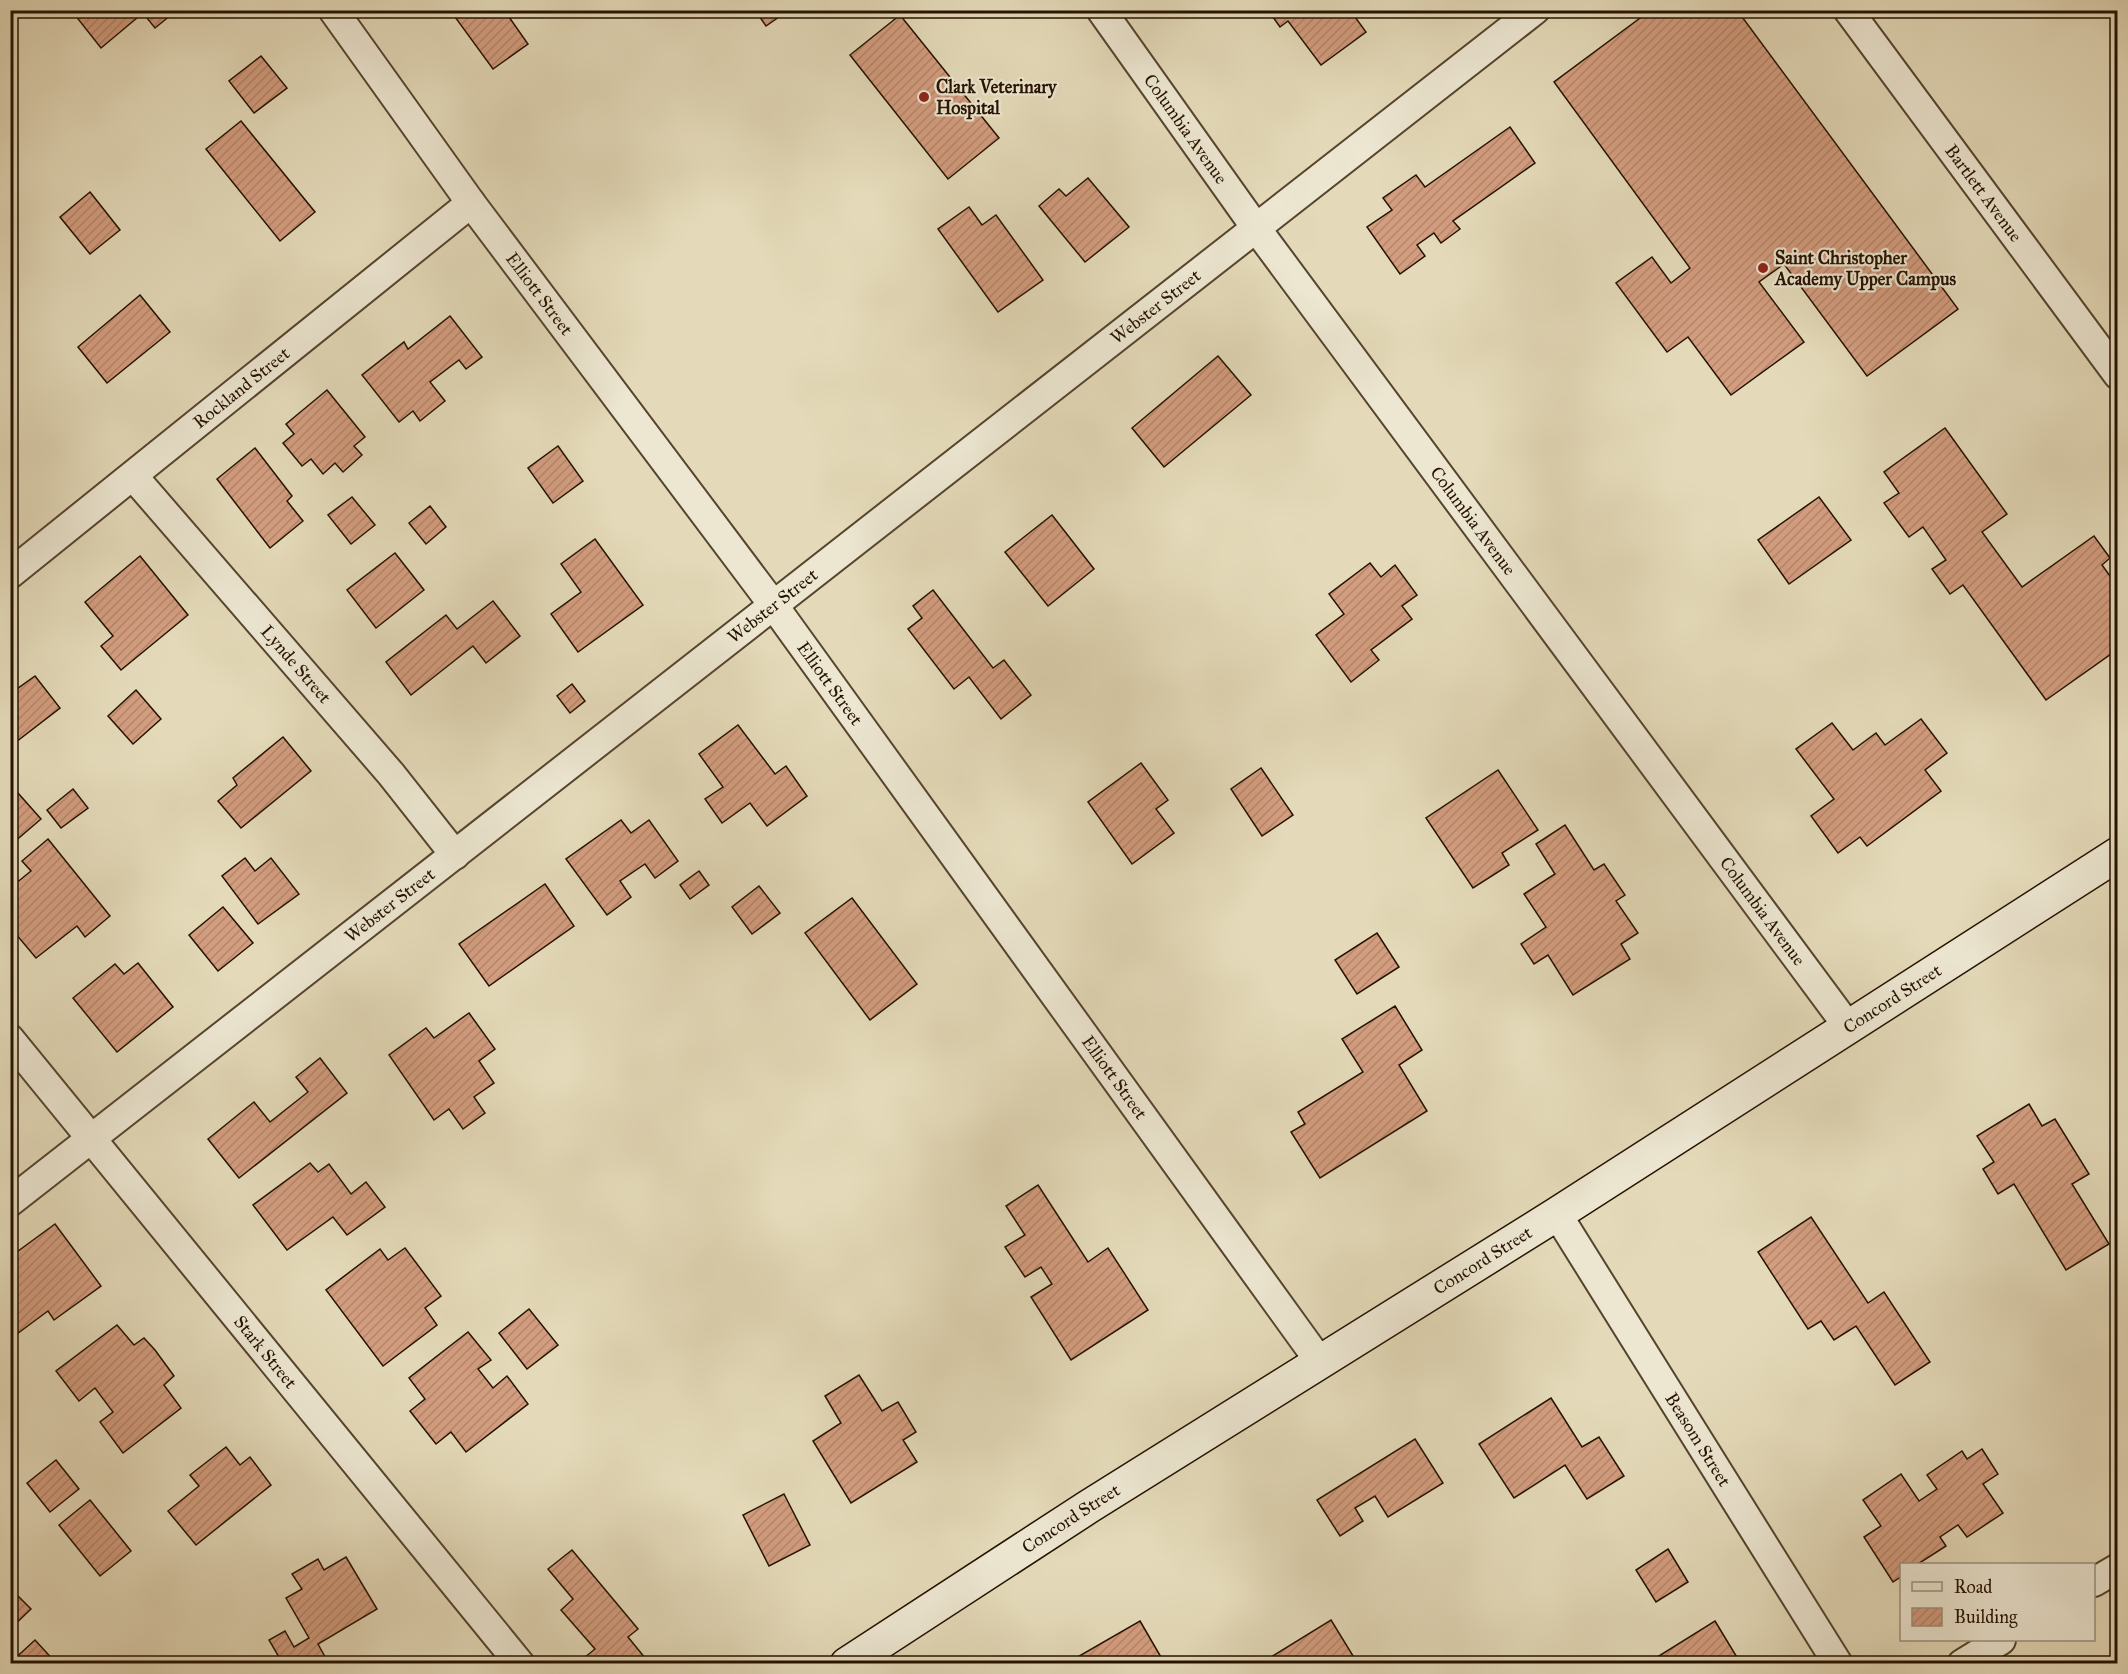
<svg xmlns="http://www.w3.org/2000/svg" width="2128" height="1674" font-family="'IM FELL Great Primer',serif">
	<defs>
		<pattern id="building-hatch" width="6" height="6" patternUnits="userSpaceOnUse" patternTransform="scale(1.5)"><rect width="6" height="6" fill="#d39d7f"/><path d="M-1 1l2-2M0 6l6-6M5 7l2-2" fill="none" stroke="#b5866c"/></pattern>
	</defs>
	<rect width="100%" height="100%" fill="#e4dab9"/>
	<filter id="stains"><feTurbulence type="fractalNoise" baseFrequency=".00333" numOctaves="4"/><feColorMatrix values="0 0 0 0 .2 0 0 0 0 .09 0 0 0 0 .02 0 0 0 .5 -.17"/></filter>
	<radialGradient id="worn" r=".72"><stop offset=".6" stop-color="#630" stop-opacity="0"/><stop offset="1" stop-color="#630" stop-opacity=".3"/></radialGradient>
	<!-- building -->
	<g fill="url(#building-hatch)" stroke="#251200" stroke-width="1.5">
		<path d="M71,10H177L155,28L143,13L101,48Z"/>
		<path d="M464,10H504L528,44L493,69L455,17Z"/>
		<path d="M755,10H789L766,26Z"/>
		<path d="M1268,10H1350L1366,32L1321,65L1288,21L1280,27Z"/>
		<path d="M1651,10H1737L1958,309L1867,376L1784,264L1759,282L1804,342L1731,395L1688,337L1667,352L1616,283L1652,257L1671,283L1690,268L1554,82Z"/>
		<path d="M900,15L999,138L948,179L850,55Z"/>
		<path d="M261,56L287,88L254,113L229,81Z"/>
		<path d="M241,121L315,212L280,241L206,149Z"/>
		<path d="M1510,127L1535,163L1453,221L1460,229L1441,243L1434,233L1417,245L1425,256L1400,274L1367,227L1392,210L1383,198L1416,175L1425,187Z"/>
		<path d="M1088,178L1129,227L1085,262L1039,206L1059,189L1066,196Z"/>
		<path d="M90,192L120,230L90,254L60,217Z"/>
		<path d="M969,207L982,225L996,215L1043,280L998,312L938,229Z"/>
		<path d="M140,295L170,332L107,383L78,347Z"/>
		<path d="M450,316L482,357L466,369L459,360L430,382L445,401L420,421L413,411L399,422L362,375L404,342L408,349Z"/>
		<path d="M1218,356L1251,395L1164,467L1132,428Z"/>
		<path d="M327,390L365,437L354,446L362,455L343,472L335,463L323,474L311,459L302,466L283,443L294,434L286,424Z"/>
		<path d="M1945,428L2007,514L1982,532L2022,587L2094,536L2110,558L2102,565L2118,587V649L2046,700L1963,585L1950,594L1932,569L1946,560L1923,527L1909,537L1884,503L1899,493L1884,472Z"/>
		<path d="M558,446L583,481L553,503L528,468Z"/>
		<path d="M255,448L292,496L287,501L303,521L270,548L217,479Z"/>
		<path d="M352,497L375,525L351,544L328,515Z"/>
		<path d="M1819,497L1851,540L1789,584L1758,540Z"/>
		<path d="M430,506L446,527L426,544L409,523Z"/>
		<path d="M1052,515L1094,569L1048,606L1005,552Z"/>
		<path d="M595,539L643,605L578,652L551,614L581,592L561,564Z"/>
		<path d="M395,553L424,590L376,628L347,590Z"/>
		<path d="M140,556L188,615L121,670L101,646L113,636L85,602Z"/>
		<path d="M1370,563L1381,577L1395,565L1417,595L1402,606L1412,619L1371,650L1379,660L1351,682L1316,635L1344,614L1329,594Z"/>
		<path d="M933,590L993,668L1004,660L1031,695L1001,719L969,677L954,689L908,629L922,618L913,606Z"/>
		<path d="M493,601L520,636L486,663L473,646L411,695L386,662L446,615L457,629Z"/>
		<path d="M35,676L60,708L16,742L10,734V723L18,717L10,708V694Z"/>
		<path d="M572,684L585,701L570,713L557,696Z"/>
		<path d="M136,690L161,719L133,744L108,716Z"/>
		<path d="M1921,719L1947,753L1925,770L1941,791L1867,846L1860,837L1838,853L1811,816L1834,799L1796,749L1832,723L1853,750L1876,733L1885,745Z"/>
		<path d="M738,725L775,774L786,766L807,796L767,826L750,803L722,823L705,799L723,787L699,754Z"/>
		<path d="M283,737L311,771L241,828L218,801L237,785L233,778Z"/>
		<path d="M1141,763L1168,800L1156,809L1174,833L1132,864L1088,802Z"/>
		<path d="M1261,768L1293,815L1262,836L1231,789Z"/>
		<path d="M1498,770L1538,830L1502,853L1509,865L1473,888L1426,818Z"/>
		<path d="M10,784L41,819L13,843L10,840Z"/>
		<path d="M73,789L88,808L61,828L47,810Z"/>
		<path d="M621,820L631,833L649,820L678,861L655,878L645,864L620,881L631,897L607,915L566,859Z"/>
		<path d="M1565,825L1594,870L1604,864L1625,895L1616,901L1638,933L1621,944L1630,959L1573,995L1548,955L1534,964L1521,944L1546,927L1524,894L1555,874L1536,844Z"/>
		<path d="M48,839L110,916L85,937L77,926L36,958L10,927V888L31,871L22,861Z"/>
		<path d="M245,858L255,871L271,858L299,894L258,924L222,876Z"/>
		<path d="M699,871L709,885L690,899L680,885Z"/>
		<path d="M545,884L574,926L489,986L459,944Z"/>
		<path d="M759,886L780,913L752,934L732,907Z"/>
		<path d="M852,898L917,984L870,1020L805,933Z"/>
		<path d="M223,907L253,943L218,971L189,935Z"/>
		<path d="M1377,933L1399,967L1357,994L1335,960Z"/>
		<path d="M138,963L173,1007L117,1052L73,998L115,964L124,974Z"/>
		<path d="M1395,1006L1422,1050L1399,1065L1427,1111L1320,1178L1291,1132L1305,1124L1298,1112L1363,1072L1342,1039Z"/>
		<path d="M469,1013L495,1049L479,1061L494,1083L474,1097L485,1113L463,1129L449,1109L434,1120L389,1055L426,1028L434,1038Z"/>
		<path d="M320,1058L347,1093L239,1178L208,1139L254,1102L270,1122L308,1092L296,1077Z"/>
		<path d="M2029,1104L2042,1126L2055,1119L2089,1174L2072,1184L2109,1244L2066,1270L2014,1184L1998,1194L1983,1169L1994,1162L1977,1136Z"/>
		<path d="M310,1163L318,1172L329,1164L351,1194L366,1182L385,1207L347,1235L333,1217L287,1250L253,1205Z"/>
		<path d="M1038,1185L1088,1262L1108,1248L1148,1310L1071,1360L1031,1297L1052,1284L1041,1267L1025,1277L1005,1247L1025,1235L1006,1206Z"/>
		<path d="M1811,1217L1868,1303L1884,1292L1930,1362L1895,1385L1856,1326L1834,1340L1821,1321L1808,1329L1758,1252Z"/>
		<path d="M55,1224L101,1286L54,1320L48,1311L10,1339V1271L13,1269L10,1257Z"/>
		<path d="M405,1248L441,1296L425,1308L437,1325L383,1366L326,1290L380,1249L388,1260Z"/>
		<path d="M529,1309L558,1345L527,1369L499,1333Z"/>
		<path d="M117,1325L134,1345L144,1338L155,1350L174,1376L164,1385L181,1408L123,1453L100,1422L113,1412L95,1388L79,1401L56,1371Z"/>
		<path d="M468,1332L491,1360L478,1369L493,1388L507,1376L528,1404L466,1452L451,1432L436,1444L410,1411L425,1399L409,1378Z"/>
		<path d="M859,1375L882,1411L898,1402L916,1432L903,1440L917,1462L851,1503L813,1441L841,1423L825,1396Z"/>
		<path d="M1551,1398L1582,1447L1599,1437L1624,1476L1587,1499L1565,1465L1514,1498L1479,1444Z"/>
		<path d="M1415,1439L1443,1483L1388,1517L1375,1496L1355,1508L1363,1521L1340,1536L1317,1500Z"/>
		<path d="M226,1447L240,1465L250,1457L271,1485L196,1545L168,1511L199,1486L190,1475Z"/>
		<path d="M1982,1449L1998,1474L1983,1484L2003,1513L1967,1537L1958,1525L1940,1537L1946,1546L1918,1564H1902V1576L1893,1582L1864,1537L1881,1526L1863,1500L1901,1474L1919,1501L1937,1489L1927,1475L1962,1451L1967,1459Z"/>
		<path d="M56,1460L79,1489L50,1512L27,1483Z"/>
		<path d="M784,1494L810,1545L769,1566L743,1515Z"/>
		<path d="M90,1500L131,1551L100,1576L59,1525Z"/>
		<path d="M1668,1549L1688,1582L1656,1602L1636,1570Z"/>
		<path d="M572,1550L638,1629L628,1637L650,1664H589L584,1658L595,1649L561,1610L573,1599L548,1569Z"/>
		<path d="M346,1557L377,1609L318,1644L329,1664H283L269,1640L285,1631L294,1647L309,1638L286,1598L302,1589L292,1574L318,1559L324,1570Z"/>
		<path d="M10,1588L31,1609L10,1629Z"/>
		<path d="M1331,1620L1358,1664H1275L1271,1657Z"/>
		<path d="M1140,1621L1165,1664H1077L1074,1659Z"/>
		<path d="M1715,1621L1741,1664H1646Z"/>
		<path d="M35,1640L57,1664H10V1663Z"/>
	</g>
	<g fill="none" stroke-linecap="round" stroke-linejoin="round">
		<!-- street casing -->
		<g stroke="#55442e" stroke-width="32">
			<g id="street">
				<path id="s1" d="M333,10L471,203L774,606L1320,1362"/>
				<path id="s2" d="M1101,10L1256,228L1849,1028"/>
				<path id="s3" d="M1848,10L2118,375"/>
				<path id="s4" d="M133,476L391,774L455,855"/>
				<path id="s5" d="M10,574L471,203"/>
				<path id="s6" d="M10,1039L520,1664"/>
				<path id="s7" d="M10,1202L1535,10"/>
				<path id="s8" d="M1557,1214L1838,1664"/>
				<path d="M2094,1582L2118,1568"/>
				<path d="M1962,1664L2001,1640"/>
			</g>
		</g>
		<!-- secondary casing -->
		<g stroke="#251200" stroke-width="36">
			<g id="secondary">
				<path id="s9" d="M847,1664L1088,1507L1557,1214L2118,854"/>
			</g>
		</g>
		<!-- street -->
		<use href="#street" stroke="#ede7d2" stroke-width="28"/>
		<!-- secondary -->
		<use href="#secondary" stroke="#ede7d2" stroke-width="33"/>
	</g>
	<!-- markers -->
	<g fill="#8f2418" stroke="#ede7d2" stroke-width="2">
		<circle cx="924" cy="97" r="6"/>
		<circle cx="1763" cy="268" r="6"/>
	</g>
	<g text-anchor="middle" dominant-baseline="central" stroke-width="4.5" stroke-linejoin="round" paint-order="stroke">
		<!-- poi labels -->
		<g font-size="18" font-weight="bold" fill="#251200" stroke="#ede7d2" text-anchor="start">
			<text x="936" y="87">Clark Veterinary<tspan x="936" dy="21">Hospital</tspan></text>
			<text x="1775" y="258">Saint Christopher<tspan x="1775" dy="21">Academy Upper Campus</tspan></text>
		</g>
		<!-- street labels -->
		<g font-size="18" fill="#251200" stroke="#ede7d2">
			<text stroke="none"><textPath href="#s2" startOffset="146">Columbia Avenue</textPath></text>
			<text stroke="none"><textPath href="#s3" startOffset="228">Bartlett Avenue</textPath></text>
			<text stroke="none"><textPath href="#s1" startOffset="351">Elliott Street</textPath></text>
			<text stroke="none"><textPath href="#s7" startOffset="1454">Webster Street</textPath></text>
			<text stroke="none"><textPath href="#s5" startOffset="297">Rockland Street</textPath></text>
			<text stroke="none"><textPath href="#s2" startOffset="632">Columbia Avenue</textPath></text>
			<text stroke="none"><textPath href="#s7" startOffset="968">Webster Street</textPath></text>
			<text stroke="none"><textPath href="#s4" startOffset="249">Lynde Street</textPath></text>
			<text stroke="none"><textPath href="#s1" startOffset="837">Elliott Street</textPath></text>
			<text stroke="none"><textPath href="#s7" startOffset="482">Webster Street</textPath></text>
			<text stroke="none"><textPath href="#s2" startOffset="1118">Columbia Avenue</textPath></text>
			<text stroke="none"><textPath href="#s9" startOffset="1239">Concord Street</textPath></text>
			<text stroke="none"><textPath href="#s1" startOffset="1323">Elliott Street</textPath></text>
			<text stroke="none"><textPath href="#s9" startOffset="753">Concord Street</textPath></text>
			<text stroke="none"><textPath href="#s6" startOffset="404">Stark Street</textPath></text>
			<text stroke="none"><textPath href="#s8" startOffset="266">Beasom Street</textPath></text>
			<text stroke="none"><textPath href="#s9" startOffset="267">Concord Street</textPath></text>
		</g>
	</g>
	<!-- margin -->
	<rect width="2128" height="1674" fill="none" stroke="#e4dab9" stroke-width="36"/>
	<rect x="12" y="12" width="2104" height="1650" fill="none" stroke="#251200" stroke-width="3"/>
	<rect x="18" y="18" width="2092" height="1638" fill="none" stroke="#251200" stroke-width="1.5"/>
	<!-- legend -->
	<rect x="1900" y="1563" width="195" height="78" fill="#ede7d2" stroke="#9d927e" stroke-width="1.5"/>
	<rect x="1912" y="1582" width="30" height="9" fill="#ede7d2" stroke="#9d927e" stroke-width="1.5"/>
	<text x="1954" y="1593" font-size="18" fill="#251200">Road</text>
	<rect x="1912" y="1608" width="30" height="18" fill="url(#building-hatch)" stroke="#9d927e" stroke-width="1.5"/>
	<text x="1954" y="1623" font-size="18" fill="#251200">Building</text>
	<rect width="100%" height="100%" filter="url(#stains)"/>
	<rect width="100%" height="100%" fill="url(#worn)"/>
</svg>
